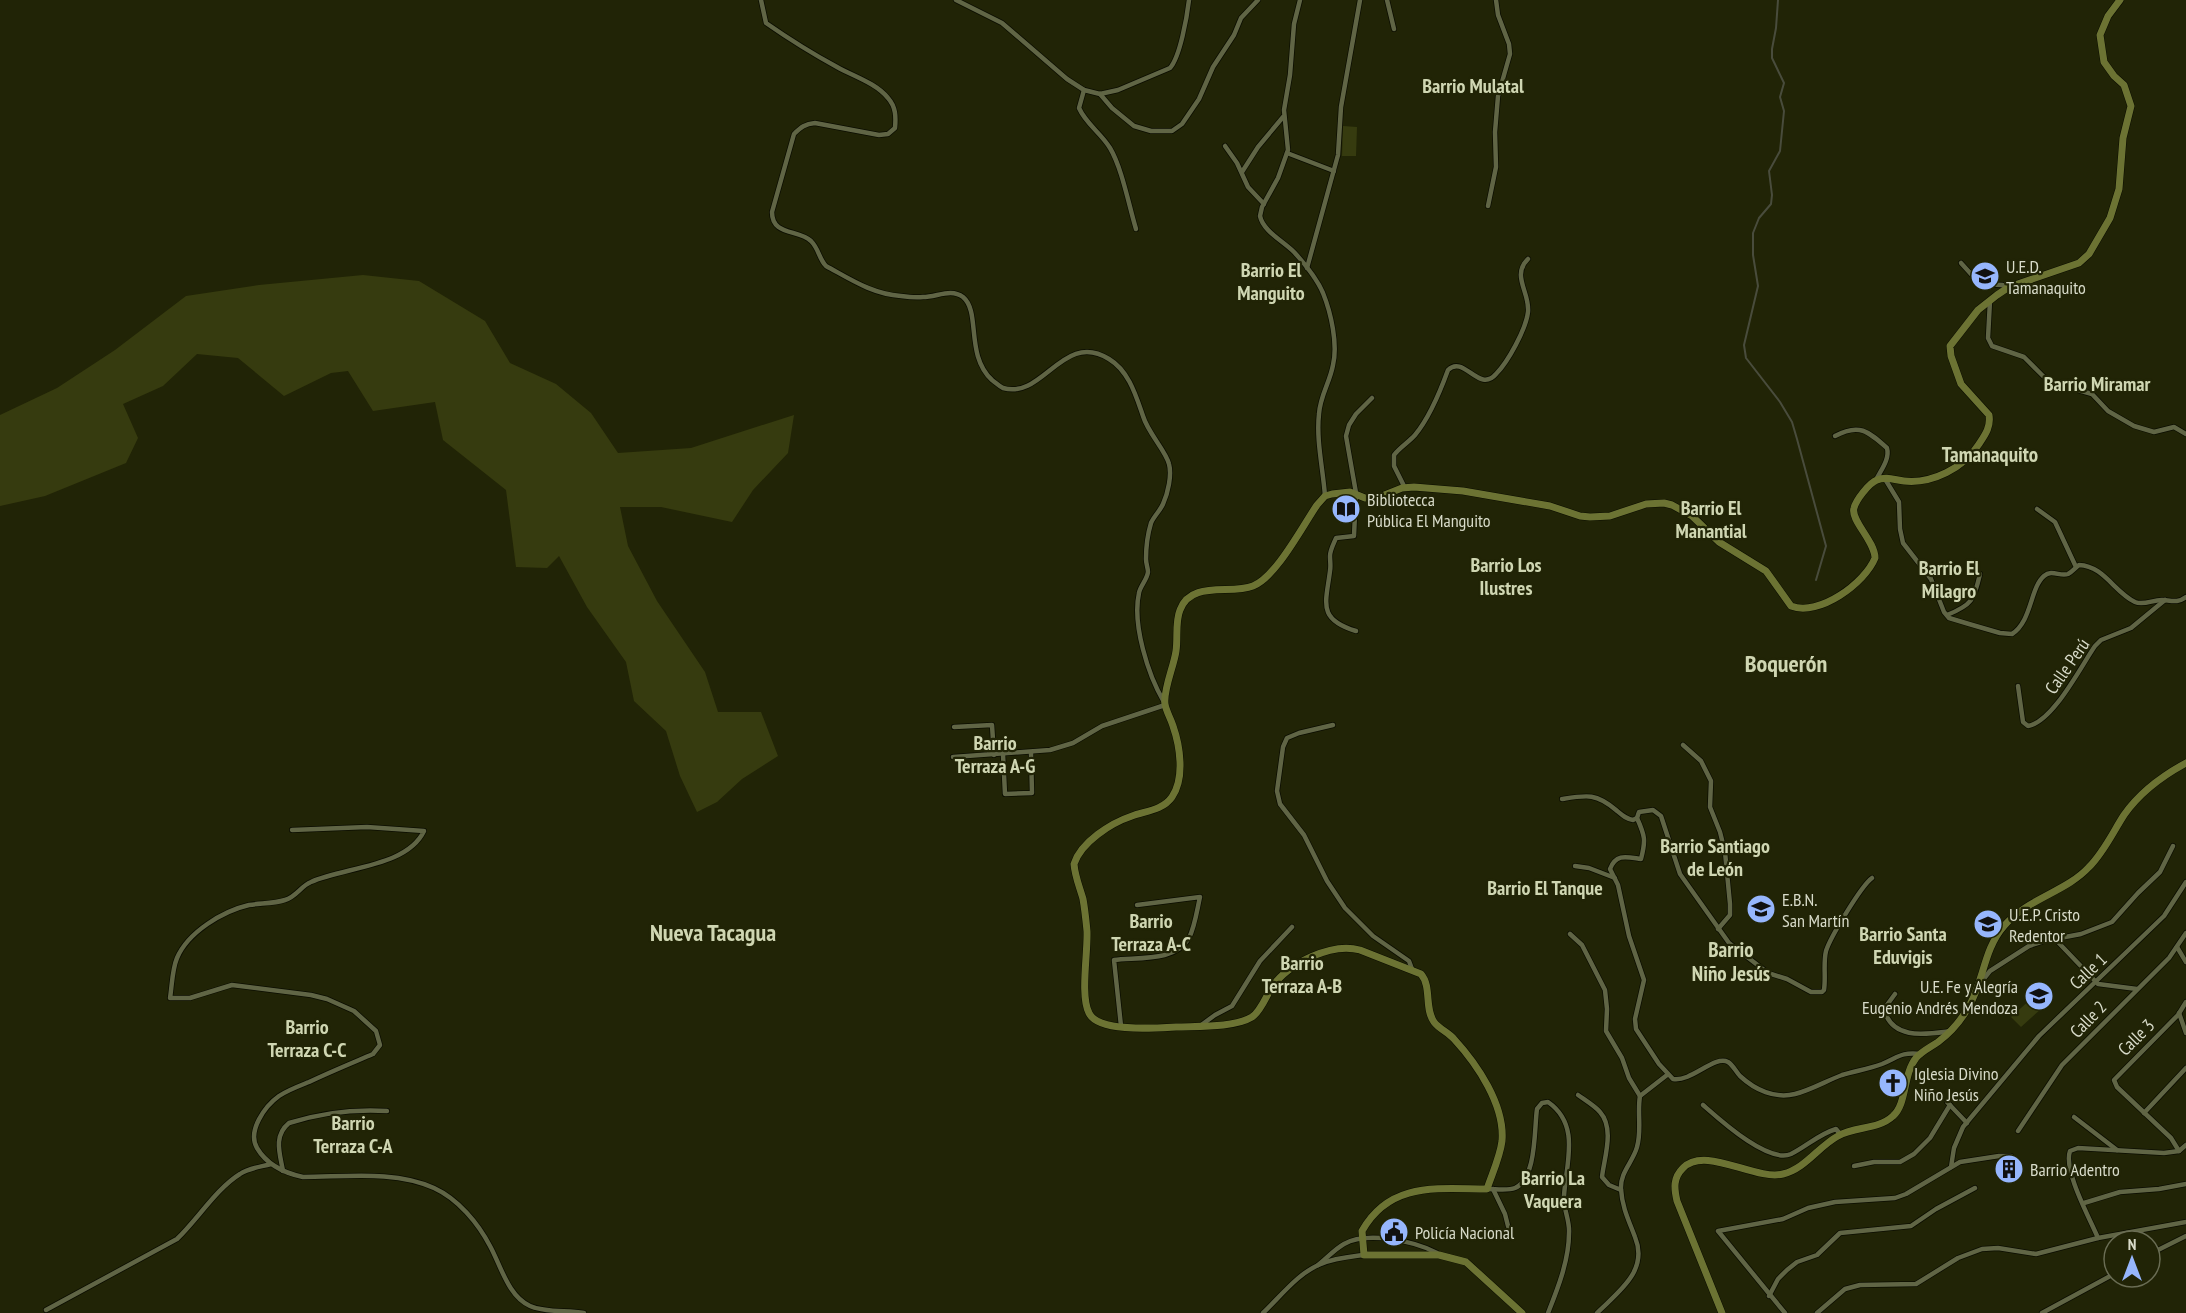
<svg xmlns="http://www.w3.org/2000/svg" width="2186" height="1313" font-family="'PT Sans Narrow',sans-serif">
	<rect width="100%" height="100%" fill="#212406"/>
	<!-- park -->
	<g fill="#363b0f">
		<path d="M1343,126L1357,127L1356,156H1342Z"/>
		<path d="M363,275L419,281L485,321L510,363L556,384L591,413L618,453L691,448L794,415L788,453L753,490L732,522L661,507H620L628,546L657,601L705,672L718,712H761L778,756L742,779L717,802L697,812L680,776L666,731L634,701L626,662L587,607L559,556L547,568L516,567L506,490L443,440L435,402L373,411L348,371L331,373L284,396L238,358L197,354L163,386L123,404L138,438L126,463L45,496L0,506V415L57,388L115,350L186,296L259,285Z"/>
		<path d="M2032,998L2042,1008L2021,1027L2011,1017Z"/>
	</g>
	<g fill="none" stroke-linecap="round" stroke-linejoin="round">
		<!-- stream -->
		<path stroke="#494c3c" stroke-width="2" d="M1778,0L1776,28L1772,49V58L1784,83L1780,97L1784,111L1780,151L1769,171L1772,195L1771,204L1759,218L1753,233V255L1758,286L1744,345L1746,358L1780,402L1792,422L1797,439L1826,546L1816,580"/>
		<!-- street casing -->
		<g stroke="#0b0d00" stroke-width="6">
			<g id="street">
				<path d="M761,0L766,23C789,39 813,54 837,67C853,76 876,83 888,98C896,107 896,117 895,128L888,134L879,135L815,123C805,124 801,127 794,134L772,212C772,236 798,229 811,241C819,249 819,259 826,266C850,279 872,294 901,296C908,297 916,298 923,297C937,297 951,288 963,297C981,312 965,355 992,380C996,383 999,386 1003,388C1043,400 1063,330 1109,359C1129,371 1136,396 1143,416C1148,433 1166,451 1169,464C1172,475 1168,493 1163,504C1160,511 1154,516 1151,523C1148,533 1146,549 1146,559C1146,564 1148,568 1148,572C1147,580 1140,586 1139,593C1132,624 1148,675 1164,702"/>
				<path d="M956,0L1002,23L1067,79L1084,90L1100,94L1118,90L1170,68C1180,57 1187,17 1189,0"/>
				<path d="M1300,0L1294,24L1290,75L1284,110L1288,150L1278,178L1262,207L1260,216C1263,231 1283,241 1294,252C1305,264 1317,279 1323,293C1331,313 1338,344 1333,365C1330,382 1320,396 1319,414C1316,440 1323,469 1325,496"/>
				<path d="M1387,0L1394,29"/>
				<path d="M1084,90L1079,108C1086,124 1101,133 1110,148C1122,168 1129,206 1136,229"/>
				<path d="M1100,94L1112,108L1134,126L1151,131H1172L1182,124L1199,99L1213,67L1234,35L1241,18L1258,0"/>
				<path d="M1225,146L1237,163L1248,187L1264,204"/>
				<path d="M1287,153L1334,171"/>
				<path d="M1242,172L1258,147L1283,117"/>
				<path d="M1488,206L1496,167L1495,132L1498,96L1510,54L1509,44L1498,15L1496,0"/>
				<path d="M1961,263L1980,284L2002,285L2009,287"/>
				<path d="M1307,268L1338,155L1341,107L1360,0"/>
				<path d="M1990,301L1988,338L1992,346L2024,357L2043,376L2053,383L2092,394L2108,411L2134,426L2154,432L2174,427L2186,434"/>
				<path d="M1835,436C1859,423 1868,431 1887,448C1890,459 1881,470 1876,480"/>
				<path d="M1885,479L1899,502L1900,529L1903,543L1931,579L1944,612L1949,618L1969,624L2000,633L2012,634C2032,621 2030,588 2044,576C2052,569 2060,577 2068,574C2072,572 2075,568 2079,565C2104,566 2114,592 2135,602C2144,606 2154,599 2163,600C2173,601 2178,603 2186,597"/>
				<path d="M1405,488L1394,466V455C1400,447 1409,442 1415,435C1430,417 1440,392 1448,370C1464,354 1479,394 1496,374C1508,362 1526,329 1528,312C1530,292 1511,276 1528,259"/>
				<path d="M2037,509L2055,522L2076,567"/>
				<path d="M1947,615C1972,605 1974,600 1980,574"/>
				<path d="M1356,631C1317,619 1326,603 1330,571C1331,566 1330,561 1330,556C1330,550 1334,543 1336,538L1354,536L1356,493L1346,436L1349,425L1356,414L1372,398"/>
				<path d="M2018,686L2023,722L2028,726C2053,722 2081,666 2095,646L2101,640L2131,628L2165,600"/>
				<path d="M1333,725L1299,733L1287,738L1283,747L1277,791L1280,804L1304,835L1327,881L1345,908L1373,936L1409,961L1412,969"/>
				<path d="M954,727L992,725L994,755"/>
				<path d="M1683,745L1701,761L1711,781L1710,807L1720,832L1725,852L1730,904V915L1718,929"/>
				<path d="M1003,754L1005,794L1032,793L1031,753"/>
				<path d="M953,757L1050,750L1073,743L1102,726L1165,705"/>
				<path d="M1562,799C1587,795 1596,793 1616,810C1622,815 1626,819 1633,820L1637,818"/>
				<path d="M292,830L367,827L424,831C407,867 344,867 311,882C301,886 296,897 285,900C273,904 261,903 249,905C223,911 188,932 177,958C172,970 172,986 170,998H190L232,985L311,995L327,999L354,1011L376,1031L380,1045L373,1054C352,1063 330,1072 309,1082C299,1086 288,1090 279,1096C265,1106 247,1131 257,1148C267,1165 284,1173 303,1177C345,1177 395,1170 434,1188C458,1199 478,1223 490,1246C501,1266 508,1296 530,1306C546,1313 567,1310 584,1313"/>
				<path d="M1575,866L1589,868L1615,878"/>
				<path d="M1872,878C1861,886 1830,938 1826,951C1823,964 1826,977 1824,990L1822,992H1811L1787,979L1768,973L1729,943L1680,874L1661,816L1653,810L1639,812L1637,818C1645,836 1646,840 1641,859C1627,857 1616,853 1610,869L1618,885L1629,936L1644,980L1635,1019L1636,1029L1659,1064L1673,1079C1692,1082 1714,1055 1728,1062C1733,1065 1736,1072 1740,1076C1755,1090 1775,1099 1795,1094C1811,1090 1826,1081 1842,1075C1855,1071 1869,1069 1882,1064C1899,1057 1900,1052 1921,1054"/>
				<path d="M1570,934L1582,945L1605,990L1607,1009L1606,1031L1622,1058L1629,1078L1640,1096"/>
				<path d="M2055,939L2098,984L2137,989"/>
				<path d="M2177,947L2186,962"/>
				<path d="M1982,981L1990,971L2029,946L2044,941L2081,934L2112,922L2138,893L2160,872L2173,846"/>
				<path d="M1895,994L1884,1009C1892,1041 1927,1034 1951,1031"/>
				<path d="M2179,1013L2186,1033"/>
				<path d="M1121,1026L1114,960C1137,957 1176,962 1189,938C1195,926 1197,910 1200,897L1137,905"/>
				<path d="M1200,1026L1215,1015L1232,1006L1260,961L1292,927"/>
				<path d="M1578,1095C1585,1100 1595,1106 1600,1112C1615,1129 1604,1158 1602,1177L1609,1185L1621,1190"/>
				<path d="M1947,1102L1967,1123"/>
				<path d="M1703,1105C1719,1119 1768,1164 1791,1154C1807,1146 1819,1134 1836,1129L1840,1134"/>
				<path d="M2144,1113L2186,1068"/>
				<path d="M2074,1117L2117,1150"/>
				<path d="M2018,1131L2062,1065L2169,958L2186,933"/>
				<path d="M2179,1151L2171,1138L2117,1087L2114,1080L2178,1015L2186,1002"/>
				<path d="M1854,1166L1874,1162H1900L1914,1154L1930,1138L1950,1105"/>
				<path d="M1951,1167L1954,1148L1963,1127L2039,1036L2164,916L2186,882"/>
				<path d="M283,1171C280,1154 273,1136 289,1123C321,1113 354,1109 387,1111"/>
				<path d="M1487,1189C1496,1189 1508,1191 1515,1188C1537,1178 1534,1129 1537,1109L1542,1103L1548,1102C1581,1125 1566,1163 1564,1196C1563,1209 1570,1220 1569,1233C1569,1260 1558,1288 1548,1313"/>
				<path d="M1493,1189L1505,1214L1511,1238"/>
				<path d="M2084,1203L2120,1192L2159,1189L2186,1184"/>
				<path d="M2098,1238C2090,1219 2063,1170 2070,1151L2078,1148L2164,1153L2179,1151L2186,1145"/>
				<path d="M2150,1254L2186,1236"/>
				<path d="M1318,1265C1327,1258 1335,1249 1344,1244C1367,1231 1415,1241 1437,1253"/>
				<path d="M1769,1296L1778,1279L1787,1270L1797,1262L1817,1255L1840,1233L1911,1226L1936,1209L1975,1188"/>
				<path d="M46,1310L177,1239C197,1220 217,1188 240,1174C249,1168 260,1167 271,1164"/>
				<path d="M1263,1313C1280,1297 1299,1272 1321,1264C1335,1258 1349,1257 1364,1255"/>
				<path d="M1597,1313C1618,1292 1649,1271 1635,1237C1629,1221 1622,1207 1621,1189C1620,1172 1633,1162 1637,1147C1642,1130 1637,1113 1640,1096L1667,1075"/>
				<path d="M1785,1313L1718,1231L1783,1219L1808,1208L1835,1202L1895,1198L1906,1194L1960,1162L1999,1156H2011"/>
				<path d="M1817,1313L1845,1289L1860,1285L1916,1284L1958,1258L1982,1249L1998,1248L2036,1254L2098,1238L2186,1222"/>
				<path d="M2042,1313L2114,1274"/>
			</g>
		</g>
		<!-- secondary casing -->
		<g stroke="#0b0d00" stroke-width="8">
			<g id="secondary">
				<path d="M1522,1313L1466,1262L1439,1255H1364L1362,1231C1390,1181 1438,1189 1487,1189C1492,1174 1500,1157 1502,1141C1505,1105 1477,1064 1454,1039C1448,1032 1439,1029 1434,1022C1424,1008 1432,987 1421,974L1360,950C1332,942 1289,963 1272,987C1266,996 1261,1011 1252,1017C1234,1028 1197,1026 1176,1027C1157,1028 1098,1033 1089,1013C1080,996 1088,952 1087,931C1086,921 1085,910 1083,899C1080,888 1075,877 1074,864C1081,842 1111,823 1132,816C1146,811 1163,810 1172,797C1185,778 1180,746 1173,726C1171,719 1166,711 1165,704C1163,690 1174,666 1176,651C1178,638 1175,622 1180,610C1191,580 1230,595 1253,586C1276,577 1302,527 1317,505L1325,496L1332,494L1350,492L1365,498H1377L1402,488L1414,487L1463,491L1550,506L1580,516L1590,517L1610,516L1646,504L1664,503L1672,505L1692,516L1719,542L1766,571L1791,606C1819,617 1865,583 1875,558C1875,541 1850,520 1854,508C1856,500 1869,483 1877,480C1886,476 1895,480 1904,481C1932,484 1964,468 1979,444C1985,435 1991,427 1989,415L1961,384L1951,356L1950,346L1978,310L1997,295L2009,287L2079,263L2089,254L2110,218L2119,189L2123,138L2131,106L2124,85L2114,76L2104,62L2100,35L2108,16L2120,0"/>
				<path d="M1722,1313L1677,1201C1674,1188 1673,1178 1683,1168C1705,1145 1755,1181 1783,1174C1805,1169 1819,1146 1838,1136C1855,1126 1878,1130 1893,1116C1907,1104 1903,1074 1916,1058C1922,1051 1931,1047 1938,1042C1950,1033 1960,1022 1968,1008C1984,982 1983,950 2004,926C2028,898 2066,892 2089,867C2104,852 2113,832 2124,815C2140,792 2162,776 2186,763"/>
			</g>
		</g>
		<!-- street -->
		<use href="#street" stroke="#606545" stroke-width="4.5"/>
		<!-- secondary -->
		<use href="#secondary" stroke="#6c7333" stroke-width="7"/>
	</g>
	<!-- icons -->
	<defs>
		<g id="school-disc" transform="scale(1.5)"><circle r="9.5" fill="#96b6fd" stroke="#212406"/><path d="M0-5L7-2L0 1L-7-2ZM-4 1L0 2.5L4 1V4Q0 6-4 4Z" fill="#111"/></g>
		<g id="library-disc" transform="scale(1.5)"><circle r="9.5" fill="#96b6fd" stroke="#212406"/><path d="M-6-4Q-3-5.5-.7-3.5V5Q-3 3-6 4ZM6-4Q3-5.5 .7-3.5V5Q3 3 6 4Z" fill="#111"/></g>
		<g id="church-disc" transform="scale(1.5)"><circle r="9.5" fill="#96b6fd" stroke="#212406"/><path d="M-1.2-6h2.4v3.5h3.3v2.4h-3.3V6h-2.4V-.1h-3.3v-2.4h3.3Z" fill="#111"/></g>
		<g id="building-disc" transform="scale(1.5)"><circle r="9.5" fill="#96b6fd" stroke="#212406"/><path d="M-4-6H4V6H1V3H-1V6H-4ZM-2.5-4.3h1.7v1.8h-1.7ZM.8-4.3h1.7v1.8H.8ZM-2.5-1h1.7V.8h-1.7ZM.8-1h1.7V.8H.8Z" fill="#111"/></g>
		<g id="civic-disc" transform="scale(1.5)"><circle r="9.5" fill="#96b6fd" stroke="#212406"/><path d="M-.6-6.5H3V-4.5H.6V-3L4-1V1h2V6H-6V1h2V-1L-.6-3ZM-1.2 2.5V6h2.4V2.5Z" fill="#111"/></g>
	</defs>
	<g fill-rule="evenodd">
		<use href="#school-disc" x="1985" y="276"/>
		<use href="#library-disc" x="1346" y="509"/>
		<use href="#school-disc" x="1761" y="909"/>
		<use href="#school-disc" x="1988" y="924"/>
		<use href="#school-disc" x="2039" y="996"/>
		<use href="#church-disc" x="1893" y="1083"/>
		<use href="#building-disc" x="2009" y="1169"/>
		<use href="#civic-disc" x="1394" y="1232"/>
	</g>
	<g text-anchor="middle" dominant-baseline="central" stroke-width="4.5" stroke-linejoin="round" paint-order="stroke">
		<!-- poi labels -->
		<g font-size="18" fill="#d8dbc9" stroke="#212406" text-anchor="start">
			<text x="2006" y="266">U.E.D.<tspan x="2006" dy="21">Tamanaquito</tspan></text>
			<text x="1367" y="499">Bibliotecca<tspan x="1367" dy="21">Pública El Manguito</tspan></text>
			<text x="1782" y="899">E.B.N.<tspan x="1782" dy="21">San Martín</tspan></text>
			<text x="2009" y="914">U.E.P. Cristo<tspan x="2009" dy="21">Redentor</tspan></text>
			<text x="2018" y="986" text-anchor="end">U.E. Fe y Alegría<tspan x="2018" dy="21">Eugenio Andrés Mendoza</tspan></text>
			<text x="1914" y="1073">Iglesia Divino<tspan x="1914" dy="21">Niño Jesús</tspan></text>
			<text x="2030" y="1169">Barrio Adentro</text>
			<text x="1415" y="1232">Policía Nacional</text>
		</g>
		<!-- street labels -->
		<g font-size="18" fill="#d8dbc9" stroke="#212406">
			<text transform="translate(2067 666) rotate(-55)">Calle Perú</text>
			<text transform="translate(2088 971) rotate(-44)">Calle 1</text>
			<text transform="translate(2088 1019) rotate(-46)">Calle 2</text>
			<text transform="translate(2136 1037) rotate(-45)">Calle 3</text>
		</g>
		<!-- neighbourhood labels -->
		<g font-size="20" font-weight="bold" fill="#cfd6b2" stroke="#212406">
			<text x="1473" y="86">Barrio Mulatal</text>
			<text x="1271" y="270">Barrio El<tspan x="1271" dy="23">Manguito</tspan></text>
			<text x="2097" y="384">Barrio Miramar</text>
			<text x="1711" y="508">Barrio El<tspan x="1711" dy="23">Manantial</tspan></text>
			<text x="1506" y="565">Barrio Los<tspan x="1506" dy="23">Ilustres</tspan></text>
			<text x="1949" y="568">Barrio El<tspan x="1949" dy="23">Milagro</tspan></text>
			<text x="995" y="743">Barrio<tspan x="995" dy="23">Terraza A-G</tspan></text>
			<text x="1715" y="846">Barrio Santiago<tspan x="1715" dy="23">de León</tspan></text>
			<text x="1545" y="888">Barrio El Tanque</text>
			<text x="1151" y="921">Barrio<tspan x="1151" dy="23">Terraza A-C</tspan></text>
			<text x="1903" y="934">Barrio Santa<tspan x="1903" dy="23">Eduvigis</tspan></text>
			<text x="1302" y="963">Barrio<tspan x="1302" dy="23">Terraza A-B</tspan></text>
			<text x="307" y="1027">Barrio<tspan x="307" dy="23">Terraza C-C</tspan></text>
			<text x="353" y="1123">Barrio<tspan x="353" dy="23">Terraza C-A</tspan></text>
			<text x="1553" y="1178">Barrio La<tspan x="1553" dy="23">Vaquera</tspan></text>
		</g>
		<!-- quarter labels -->
		<g font-size="21" font-weight="bold" fill="#cfd6b2" stroke="#212406">
			<text x="1990" y="454">Tamanaquito</text>
			<text x="1731" y="949">Barrio<tspan x="1731" dy="24">Niño Jesús</tspan></text>
		</g>
		<!-- district labels -->
		<g font-size="24" font-weight="bold" fill="#cfd6b2" stroke="#212406">
			<text x="1786" y="663">Boquerón</text>
			<text x="713" y="932">Nueva Tacagua</text>
		</g>
	</g>
	<!-- north arrow -->
	<g transform="translate(2132 1259)"><circle r="28" fill="#212406" stroke="#6a6d54" stroke-width="1.5"/>
	<path d="M0-4.5L10 22L0 15L-10 22Z" fill="#96b6fd"/>
	<text y="-9" font-size="16" font-weight="bold" text-anchor="middle" fill="#d8dbc9">N</text>
	</g>
</svg>
